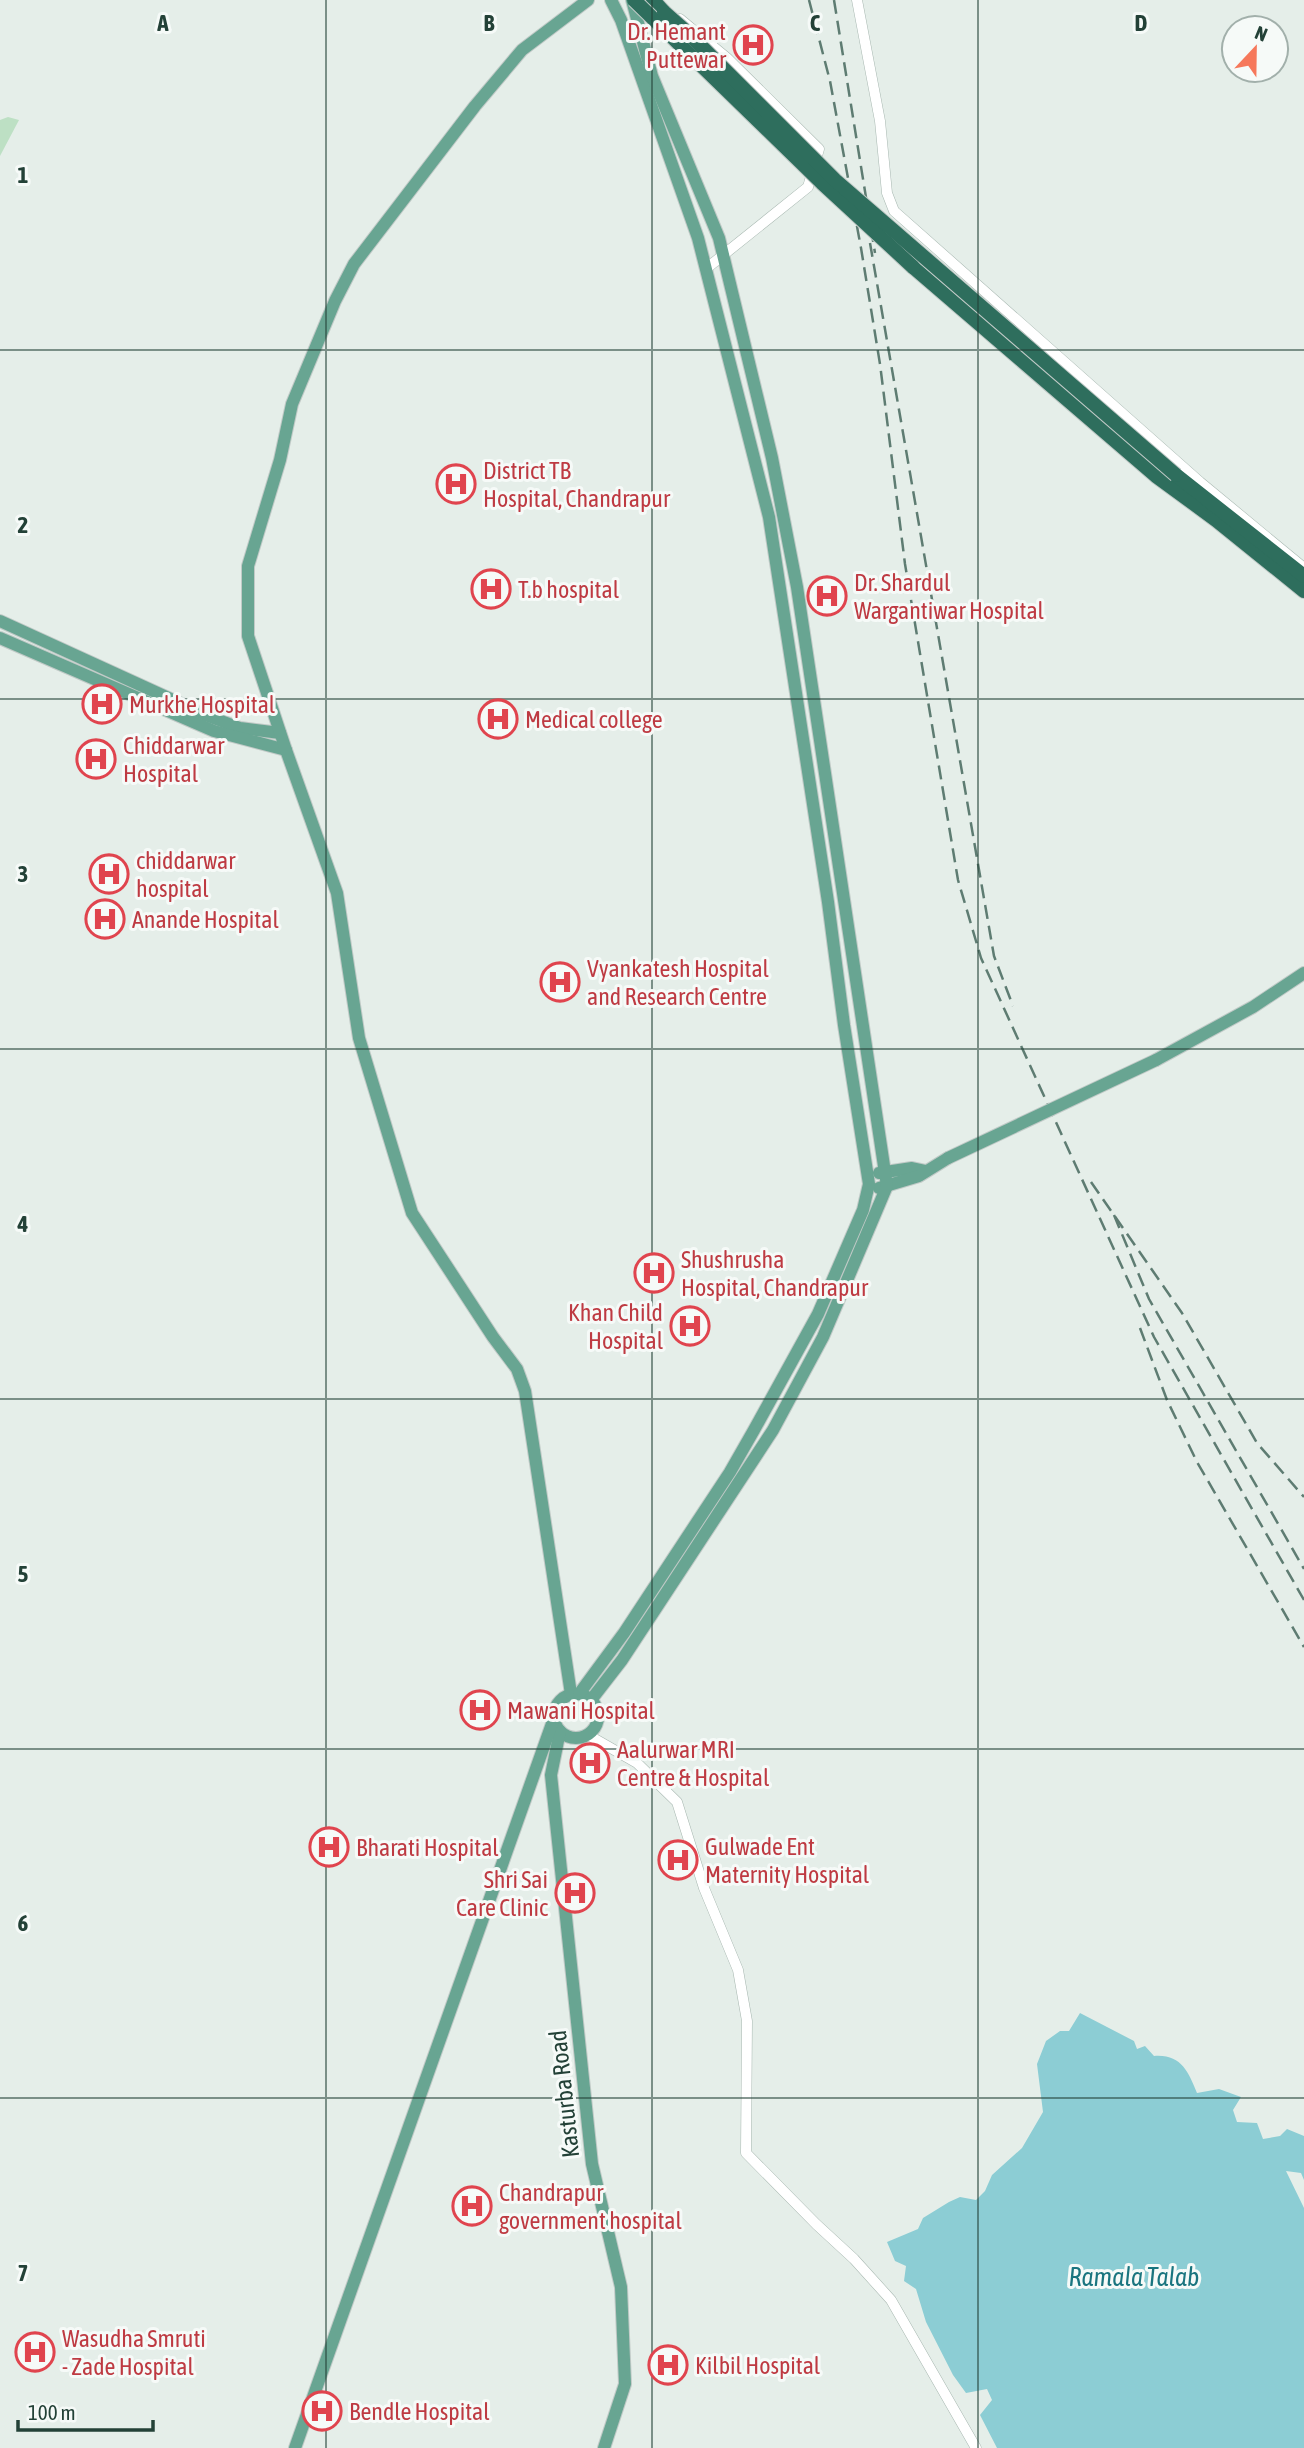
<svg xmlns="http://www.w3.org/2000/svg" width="1304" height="2448" font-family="'Asap Condensed',sans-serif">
	<rect width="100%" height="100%" fill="#e5eee9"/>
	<!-- green -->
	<path fill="#bde0c4" d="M8,117L19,120L0,156V120Z"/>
	<!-- water -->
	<path fill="#8ccdd4" d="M1080,2013L1134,2041L1137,2049L1145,2046L1154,2056C1181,2054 1188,2071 1197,2093L1219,2089L1241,2097L1233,2110L1237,2122L1257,2123L1263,2139L1280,2136L1287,2129L1304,2136V2180L1301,2173L1286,2171L1304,2208V2448H997L980,2415L992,2400L987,2389L966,2393L953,2375L926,2322L916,2289L904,2281L906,2266L895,2261L887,2242L918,2229L923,2218L949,2202L960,2197L976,2200L985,2191L992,2175L1022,2148L1043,2112L1037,2064L1046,2041L1060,2031H1069Z"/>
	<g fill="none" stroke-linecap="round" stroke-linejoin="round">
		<!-- minor casing -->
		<g stroke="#a7b7b0" stroke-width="11">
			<g id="minor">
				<path d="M857,0L880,121L887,193L894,211L1200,482L1304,568"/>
				<path d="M680,19L727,58L819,149L808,187L707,268"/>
				<path d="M588,1735L637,1763L677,1802L704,1888L738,1970L747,2021L746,2153L816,2224L854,2259L891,2300L976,2448"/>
			</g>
		</g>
		<!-- major casing -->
		<g stroke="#c1cac7" stroke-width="14">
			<g id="major">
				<path d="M0,621L208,716L240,728L280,733"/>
				<path d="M0,638L214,731L286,750"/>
				<path d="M1156,1060L1253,1007L1304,973"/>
				<path d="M879,1173L912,1168L926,1171"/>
				<path d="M879,1188L919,1176L948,1158"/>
				<circle cx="576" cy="1716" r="22"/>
				<path d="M571,1694L525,1391L517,1369L493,1337L412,1213L359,1038L337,893L286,750L248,636V566L280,460L292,404L335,301L354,264L475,106L522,50L588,0"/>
				<path d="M579,1694L624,1633L730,1472L754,1430L818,1314L863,1210L869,1184L844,1025L828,902L769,517L698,238L621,20L611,0"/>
				<path d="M591,1700L622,1660L773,1430L823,1337L887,1186L797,587L772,458L719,238L652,76L632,0"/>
				<path d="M560,1731L551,1775L592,2164L621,2287L625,2384L604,2448"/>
				<path d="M295,2448L554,1718"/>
			</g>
		</g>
		<!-- highway casing -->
		<g stroke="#c1cac7" stroke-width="16">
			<g id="highway">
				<path d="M653,0L664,12"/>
				<path d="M913,267L1156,476L1216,520L1304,591"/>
				<path d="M1176,475L1304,576"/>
			</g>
		</g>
		<!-- minor -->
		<use href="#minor" stroke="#fff" stroke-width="10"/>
		<!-- major -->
		<use href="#major" stroke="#68a592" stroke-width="12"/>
		<!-- highway -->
		<use href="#highway" stroke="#2e6e5d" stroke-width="14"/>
		<!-- rail -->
		<g stroke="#5e7c72" stroke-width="2.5" stroke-dasharray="14 7" stroke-linecap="butt">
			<path d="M809,0L830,81L861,248L880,364L905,564L958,880L981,958L1154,1337L1304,1600"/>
			<path d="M834,0L875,253"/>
			<path d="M870,243L994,956L1013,1006"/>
			<path d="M1091,1182L1182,1313L1257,1443L1304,1497"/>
			<path d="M1114,1215L1149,1299L1304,1569"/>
			<path d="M1140,1328L1167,1400L1197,1462L1304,1647"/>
		</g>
		<!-- major-bridge casing -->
		<g stroke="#c1cac7" stroke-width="14" stroke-linecap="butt">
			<path id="major-bridge" d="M948,1158L1156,1060"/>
		</g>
		<!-- highway-bridge casing -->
		<g stroke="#c1cac7" stroke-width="16" stroke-linecap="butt">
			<g id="highway-bridge">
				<path d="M634,0L822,183L913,267"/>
				<path d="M664,12L689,34L835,180L1176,475"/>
			</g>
		</g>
		<!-- major-bridge -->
		<use href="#major-bridge" stroke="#68a592" stroke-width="12"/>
		<!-- highway-bridge -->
		<use href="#highway-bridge" stroke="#2e6e5d" stroke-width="14"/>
	</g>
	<!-- grid -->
	<path fill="none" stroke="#234137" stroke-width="2" stroke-opacity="0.55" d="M326,0V2448M652,0V2448M978,0V2448M0,350H1304M0,699H1304M0,1049H1304M0,1399H1304M0,1749H1304M0,2098H1304"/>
	<!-- icons -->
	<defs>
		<g id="hospital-ring" transform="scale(2.0125)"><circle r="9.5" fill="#f6faf8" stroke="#e0444e" stroke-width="1.5"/><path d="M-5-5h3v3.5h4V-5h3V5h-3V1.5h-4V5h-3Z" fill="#e0444e"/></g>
	</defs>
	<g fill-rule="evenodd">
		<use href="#hospital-ring" x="753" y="45"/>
		<use href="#hospital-ring" x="456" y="484"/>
		<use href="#hospital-ring" x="491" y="589"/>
		<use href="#hospital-ring" x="827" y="596"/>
		<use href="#hospital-ring" x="102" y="704"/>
		<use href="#hospital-ring" x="498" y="719"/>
		<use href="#hospital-ring" x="96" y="759"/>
		<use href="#hospital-ring" x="109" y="874"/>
		<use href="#hospital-ring" x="105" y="919"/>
		<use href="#hospital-ring" x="560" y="982"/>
		<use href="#hospital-ring" x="654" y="1273"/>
		<use href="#hospital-ring" x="690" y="1326"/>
		<use href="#hospital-ring" x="480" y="1710"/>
		<use href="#hospital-ring" x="590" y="1763"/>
		<use href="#hospital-ring" x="329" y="1847"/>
		<use href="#hospital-ring" x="678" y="1860"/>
		<use href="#hospital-ring" x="575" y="1893"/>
		<use href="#hospital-ring" x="472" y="2206"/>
		<use href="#hospital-ring" x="35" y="2352"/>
		<use href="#hospital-ring" x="668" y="2365"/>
		<use href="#hospital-ring" x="322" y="2411"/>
	</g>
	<g text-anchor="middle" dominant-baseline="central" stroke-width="6" stroke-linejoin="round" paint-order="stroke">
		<!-- health labels -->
		<g font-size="24" fill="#be3a42" stroke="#f6faf8" text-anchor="start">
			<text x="726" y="31" text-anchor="end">Dr. Hemant<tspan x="726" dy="28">Puttewar</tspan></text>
			<text x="483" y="470">District TB<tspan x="483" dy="28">Hospital, Chandrapur</tspan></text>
			<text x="854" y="582">Dr. Shardul<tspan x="854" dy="28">Wargantiwar Hospital</tspan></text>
			<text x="518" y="589">T.b hospital</text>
			<text x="129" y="704">Murkhe Hospital</text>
			<text x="525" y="719">Medical college</text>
			<text x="123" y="745">Chiddarwar<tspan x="123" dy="28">Hospital</tspan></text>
			<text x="136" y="860">chiddarwar<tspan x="136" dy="28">hospital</tspan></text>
			<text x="132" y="919">Anande Hospital</text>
			<text x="587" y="968">Vyankatesh Hospital<tspan x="587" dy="28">and Research Centre</tspan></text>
			<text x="681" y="1259">Shushrusha<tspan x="681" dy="28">Hospital, Chandrapur</tspan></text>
			<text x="663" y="1312" text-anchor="end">Khan Child<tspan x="663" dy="28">Hospital</tspan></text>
			<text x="507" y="1710">Mawani Hospital</text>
			<text x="617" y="1749">Aalurwar MRI<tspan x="617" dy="28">Centre &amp; Hospital</tspan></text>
			<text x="705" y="1846">Gulwade Ent<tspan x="705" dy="28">Maternity Hospital</tspan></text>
			<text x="356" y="1847">Bharati Hospital</text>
			<text x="548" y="1879" text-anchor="end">Shri Sai<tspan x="548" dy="28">Care Clinic</tspan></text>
			<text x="499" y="2192">Chandrapur<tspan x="499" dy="28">government hospital</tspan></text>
			<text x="62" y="2338">Wasudha Smruti<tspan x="62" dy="28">- Zade Hospital</tspan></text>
			<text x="695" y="2365">Kilbil Hospital</text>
			<text x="349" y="2411">Bendle Hospital</text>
		</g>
		<!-- street labels -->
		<g font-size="24" fill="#234137" stroke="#f6faf8">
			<text transform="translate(564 2094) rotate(-96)">Kasturba Road</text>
		</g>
		<!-- water labels -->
		<g font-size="26" font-style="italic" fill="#1a757f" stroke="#f6faf8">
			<text x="1134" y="2277">Ramala Talab</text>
		</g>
	</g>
	<g font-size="23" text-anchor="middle" font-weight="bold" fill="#234137" stroke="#f6faf8" stroke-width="6" stroke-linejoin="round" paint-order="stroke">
		<text x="163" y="31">A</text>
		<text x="489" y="31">B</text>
		<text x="815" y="31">C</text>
		<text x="1141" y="31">D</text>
		<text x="23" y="183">1</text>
		<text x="23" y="533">2</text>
		<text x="23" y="882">3</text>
		<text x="23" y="1232">4</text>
		<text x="23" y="1582">5</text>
		<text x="23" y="1931">6</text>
		<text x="23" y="2281">7</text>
	</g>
	<!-- north arrow -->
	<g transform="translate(1255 49) rotate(22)"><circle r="33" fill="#f6faf8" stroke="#a2b0ab" stroke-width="2"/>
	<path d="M0-5L12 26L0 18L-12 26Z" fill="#f6785b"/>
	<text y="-10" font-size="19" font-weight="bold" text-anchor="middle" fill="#234137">N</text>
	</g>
	<!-- scale -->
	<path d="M18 2420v10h135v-10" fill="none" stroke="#234137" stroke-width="3.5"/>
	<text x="28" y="2420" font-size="21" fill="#234137" stroke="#f6faf8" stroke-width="5" paint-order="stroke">100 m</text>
</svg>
